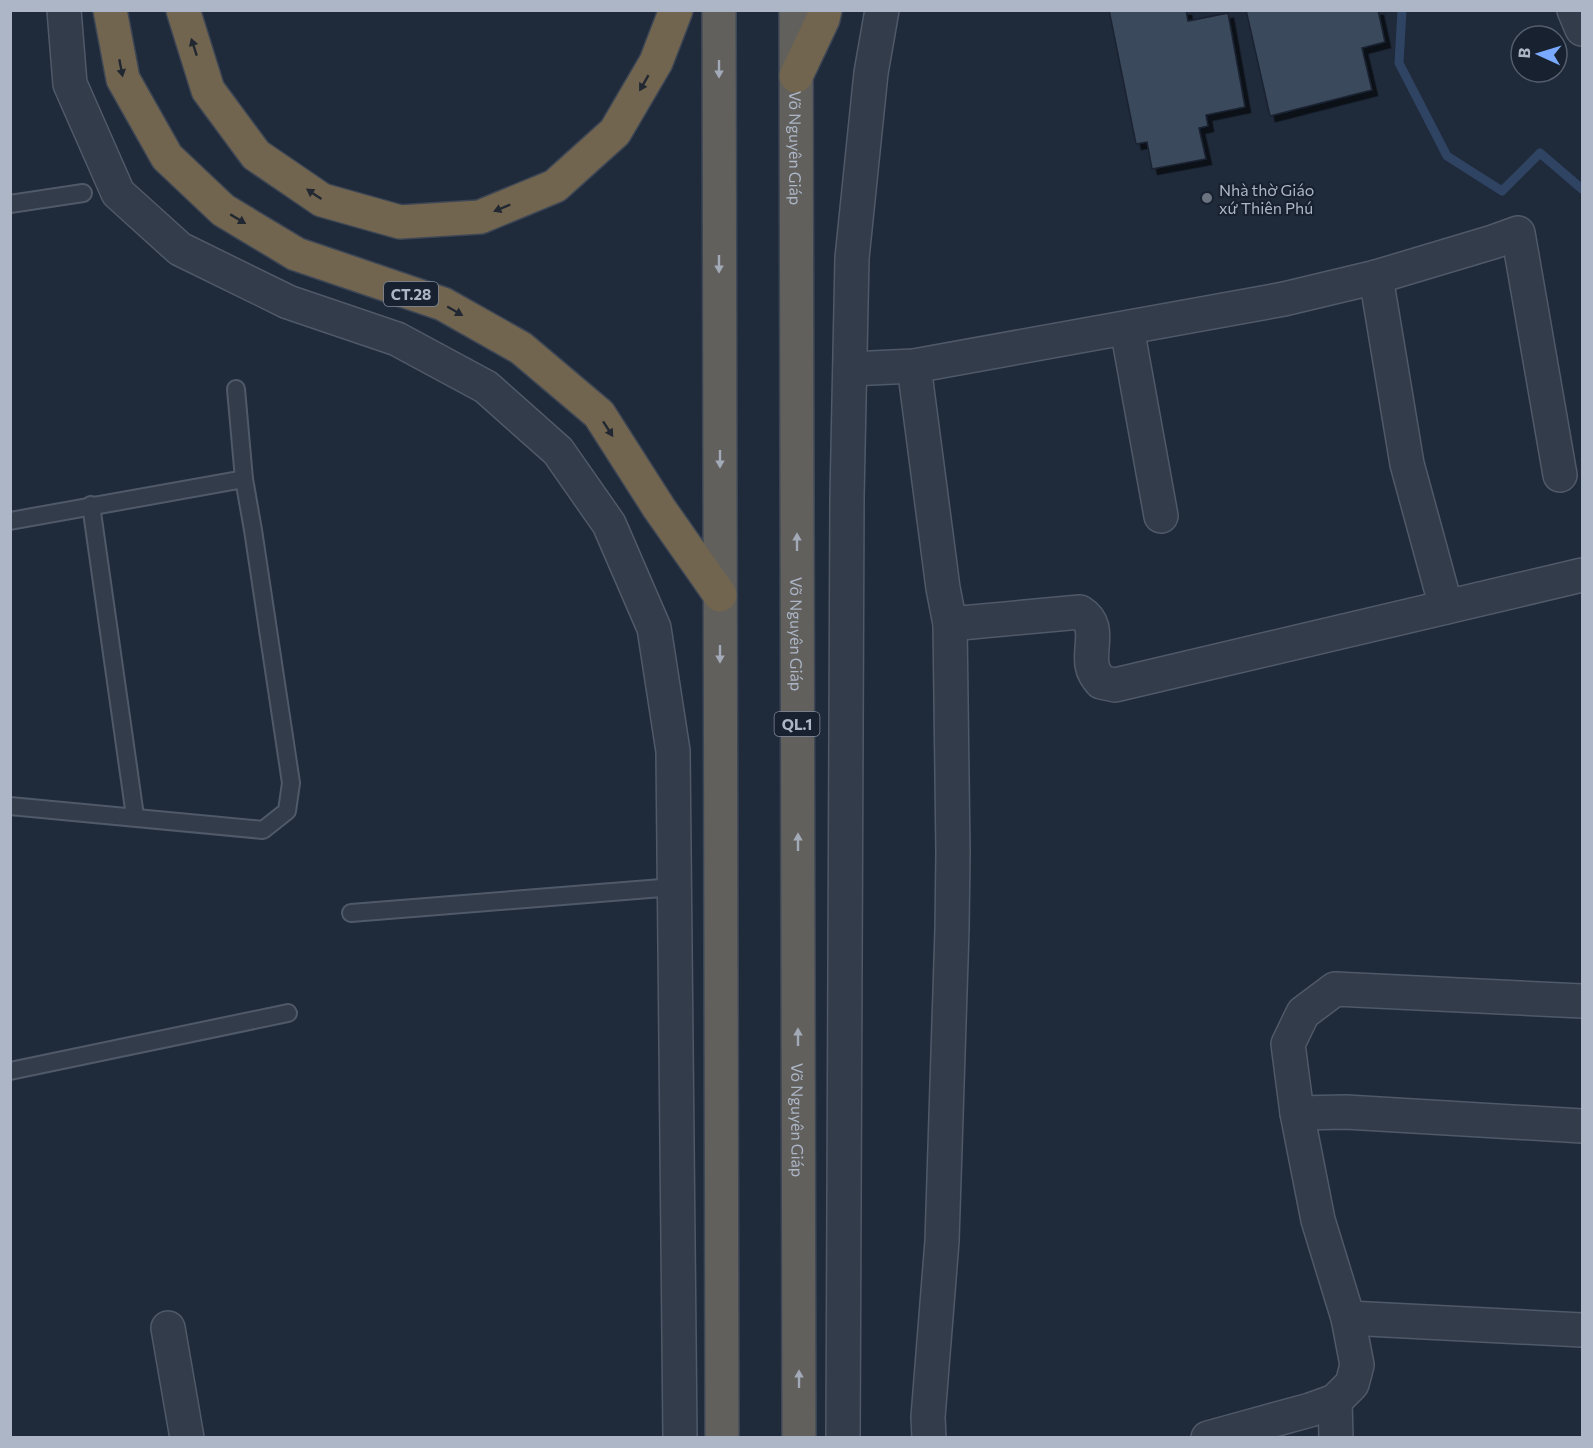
<svg xmlns="http://www.w3.org/2000/svg" width="1593" height="1448" font-family="Commissioner,sans-serif">
	<defs>
		<filter id="shadow"><feDropShadow dx="5.5" dy="5.5" stdDeviation="0" flood-color="#0009"/></filter>
	</defs>
	<rect width="100%" height="100%" fill="#1f2a3b"/>
	<g fill="none" stroke-linecap="round" stroke-linejoin="round">
		<!-- stream -->
		<path stroke="#2f4362" stroke-width="9" d="M1402,10L1399,63L1447,156L1502,191L1540,153L1582,189"/>
	</g>
	<!-- building -->
	<g fill="#3a485b" stroke="#1a2331" stroke-width="1.5" filter="url(#shadow)">
		<path d="M1109,10H1186L1188,21L1228,13L1245,107L1206,115L1208,126L1199,128L1206,159L1152,169L1147,142L1136,144Z"/>
		<path d="M1246,10H1378L1385,42L1362,48L1372,90L1270,116Z"/>
	</g>
	<g fill="none" stroke-linecap="round" stroke-linejoin="round">
		<!-- service casing -->
		<g stroke="#505968" stroke-width="20">
			<g id="service">
				<path d="M10,204L83,193"/>
				<path d="M236,389L244,479"/>
				<path d="M91,505L135,816"/>
				<path d="M10,521L244,479L253,530L291,783L287,811L263,830L10,806"/>
				<path d="M351,913L674,887"/>
				<path d="M10,1071L288,1013"/>
			</g>
		</g>
		<!-- minor casing -->
		<g stroke="#505968" stroke-width="36">
			<g id="minor">
				<path d="M64,10L70,84L118,193L180,249L288,302L397,339L486,387L558,451L609,524L654,628L673,751L680,1438"/>
				<path d="M1574,10L1582,29"/>
				<path d="M1376,277L1407,464L1446,607"/>
				<path d="M1127,328L1161,516"/>
				<path d="M914,366L943,588L950,624L953,853L952,929L942,1241L928,1417L929,1438"/>
				<path d="M850,369L914,366L1284,299L1376,277L1493,242L1518,233L1560,475"/>
				<path d="M950,624L1080,612C1101,625 1089,645 1092,665C1093,672 1097,677 1101,682L1115,685L1582,575"/>
				<path d="M1297,1113L1346,1112L1582,1126"/>
				<path d="M1348,1318L1582,1330"/>
				<path d="M168,1328L187,1438"/>
				<path d="M1335,1401L1336,1438"/>
				<path d="M843,1438L847,497L852,258L871,73L882,10"/>
				<path d="M1208,1438L1310,1410L1335,1401L1352,1384L1357,1365L1348,1318L1318,1220L1297,1113L1288,1044L1303,1013L1335,989L1582,1001"/>
			</g>
		</g>
		<!-- trunk casing -->
		<g stroke="#3d4655" stroke-width="36">
			<g id="trunk">
				<path d="M719,10L722,1438"/>
				<path id="s1" d="M796,10L799,1438"/>
			</g>
		</g>
		<!-- motorway casing -->
		<g stroke="#3d4655" stroke-width="36">
			<g id="motorway">
				<path d="M110,10L123,79L167,157L223,210L296,254L443,304L521,348L599,414L659,508L720,595"/>
				<path d="M183,10L208,90L256,155L322,200L400,222L480,217L555,186L615,132L656,62L676,10"/>
				<path d="M796,76L823,19L825,10"/>
			</g>
		</g>
		<!-- service -->
		<use href="#service" stroke="#323c4b" stroke-width="16"/>
		<!-- minor -->
		<use href="#minor" stroke="#323c4b" stroke-width="33"/>
		<!-- trunk -->
		<use href="#trunk" stroke="#61605d" stroke-width="33"/>
		<!-- motorway -->
		<use href="#motorway" stroke="#72654f" stroke-width="33"/>
	</g>
	<!-- one-way arrows -->
	<defs><path id="oneway-solid" d="M-6-.8H1V-3.2L6.5 0L1 3.2V.8H-6Z" transform="scale(1.5)"/></defs>
	<g fill="#212832">
		<use href="#oneway-solid" transform="translate(194 47) rotate(-108)"/>
		<use href="#oneway-solid" transform="translate(121 68) rotate(79)"/>
		<use href="#oneway-solid" transform="translate(644 83) rotate(120)"/>
		<use href="#oneway-solid" transform="translate(314 194) rotate(-146)"/>
		<use href="#oneway-solid" transform="translate(502 208) rotate(157)"/>
		<use href="#oneway-solid" transform="translate(238 219) rotate(31)"/>
		<use href="#oneway-solid" transform="translate(455 311) rotate(30)"/>
		<use href="#oneway-solid" transform="translate(608 429) rotate(57)"/>
	</g>
	<g fill="#a2a9b7">
		<use href="#oneway-solid" transform="translate(719 69) rotate(90)"/>
		<use href="#oneway-solid" transform="translate(719 264) rotate(90)"/>
		<use href="#oneway-solid" transform="translate(720 459) rotate(90)"/>
		<use href="#oneway-solid" transform="translate(797 542) rotate(-90)"/>
		<use href="#oneway-solid" transform="translate(720 654) rotate(90)"/>
		<use href="#oneway-solid" transform="translate(798 842) rotate(-90)"/>
		<use href="#oneway-solid" transform="translate(798 1037) rotate(-90)"/>
		<use href="#oneway-solid" transform="translate(799 1379) rotate(-90)"/>
	</g>
	<!-- markers -->
	<circle fill="#6b7280" stroke="#18212f" stroke-width="2" cx="1207" cy="198" r="6"/>
	<g text-anchor="middle" dominant-baseline="central" stroke-width="4.5" stroke-linejoin="round" paint-order="stroke">
		<!-- shield labels -->
		<g fill="#18212f" stroke="#808999" stroke-width="1.5">
			<rect x="384" y="282" width="54" height="24" rx="4.5"/>
			<rect x="774.5" y="712" width="45" height="24" rx="4.5"/>
		</g>
		<g font-size="15" font-weight="bold" fill="#adb6c7">
			<text x="411" y="294">CT.28</text>
			<text x="797" y="724">QL.1</text>
		</g>
		<!-- street labels -->
		<g font-size="16" fill="#adb6c7" stroke="#18212f">
			<text stroke="none"><textPath href="#s1" startOffset="138">Võ Nguyên Giáp</textPath></text>
			<text stroke="none"><textPath href="#s1" startOffset="624">Võ Nguyên Giáp</textPath></text>
			<text stroke="none"><textPath href="#s1" startOffset="1110">Võ Nguyên Giáp</textPath></text>
		</g>
		<!-- poi labels -->
		<g font-size="16" fill="#adb6c7" stroke="#18212f" text-anchor="start">
			<text x="1219" y="189">Nhà thờ Giáo<tspan x="1219" dy="18">xứ Thiên Phú</tspan></text>
		</g>
	</g>
	<!-- border -->
	<rect width="1593" height="1448" fill="none" stroke="#adb6c7" stroke-width="24"/>
	<!-- north arrow -->
	<g transform="translate(1539 54) rotate(274)"><circle r="28" fill="#18212f" stroke="#545d6c" stroke-width="1.5"/>
	<path d="M0-4.5L10 22L0 15L-10 22Z" fill="#7aaaff"/>
	<text y="-9" font-size="16" font-weight="bold" text-anchor="middle" fill="#adb6c7">B</text>
	</g>
</svg>
